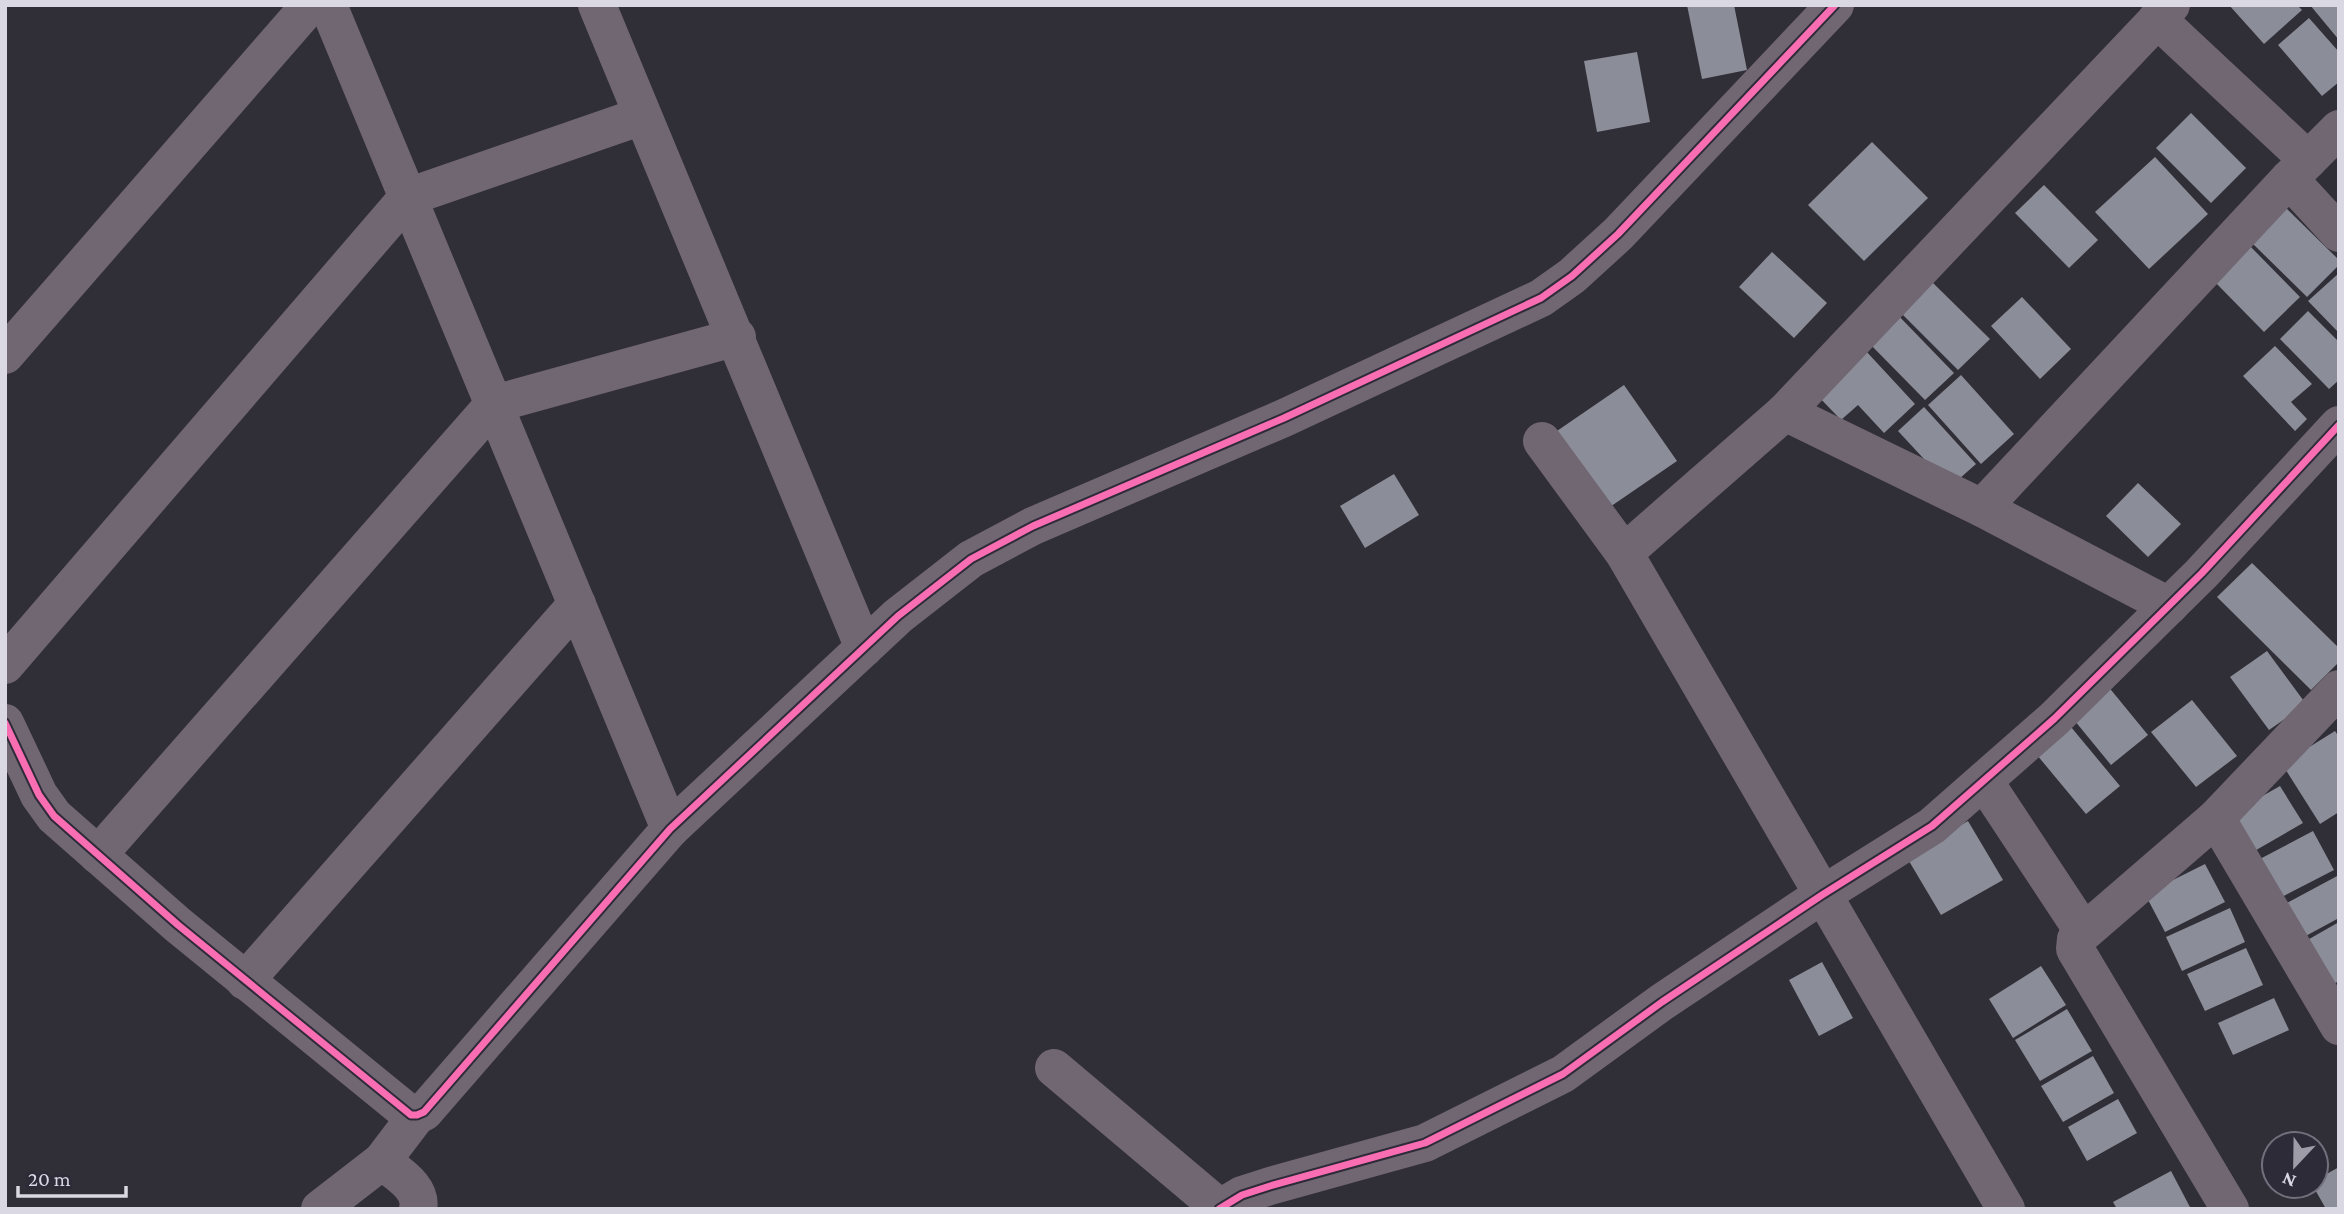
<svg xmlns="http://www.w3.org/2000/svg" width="2344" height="1214" font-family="'Crimson Pro',serif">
	<rect width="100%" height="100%" fill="#302e36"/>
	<!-- building -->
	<g fill="#8b8d98">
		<path d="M1687,5H1734L1747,70L1702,79Z"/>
		<path d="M2229,5H2297L2302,10L2264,44Z"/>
		<path d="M2310,5H2339V40Z"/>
		<path d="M2309,18L2339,52V82L2322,96L2278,45Z"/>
		<path d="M1637,52L1650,122L1597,132L1584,61Z"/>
		<path d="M2191,113L2246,168L2211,203L2156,148Z"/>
		<path d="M1872,142L1928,198L1864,261L1808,205Z"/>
		<path d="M2155,157L2208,214L2149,269L2095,212Z"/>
		<path d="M2044,185L2098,240L2069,268L2015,213Z"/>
		<path d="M2283,205L2339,260V265L2307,297L2249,240Z"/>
		<path d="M2248,244L2300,297L2264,332L2212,279Z"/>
		<path d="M1772,252L1827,303L1794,338L1739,287Z"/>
		<path d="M2339,273V333L2308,301Z"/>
		<path d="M1931,281L1990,339L1958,370L1900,312Z"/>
		<path d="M2022,297L2071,349L2040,379L1991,326Z"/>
		<path d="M1894,311L1954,373L1925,400L1865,339Z"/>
		<path d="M2308,311L2339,342V380L2329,389L2280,339Z"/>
		<path d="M2275,346L2312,384L2291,402L2307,419L2295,431L2243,376Z"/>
		<path d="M1865,350L1915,404L1884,433L1858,405L1841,420L1817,395Z"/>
		<path d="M1961,375L2014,434L1981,464L1928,405Z"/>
		<path d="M1624,385L1677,461L1607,509L1554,433Z"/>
		<path d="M1924,407L1976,464L1950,487L1898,431Z"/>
		<path d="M1394,474L1419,515L1365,548L1340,506Z"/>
		<path d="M2138,483L2181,524L2148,557L2106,516Z"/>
		<path d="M2252,563L2339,648V662L2311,690L2217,597Z"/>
		<path d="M2267,651L2306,704L2269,730L2230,677Z"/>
		<path d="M2107,685L2148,735L2111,765L2070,715Z"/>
		<path d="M2192,700L2237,756L2196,787L2151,732Z"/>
		<path d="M2071,727L2120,786L2086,814L2037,755Z"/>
		<path d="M2335,731L2339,737V812L2320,824L2282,764Z"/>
		<path d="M2280,786L2303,823L2251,853L2229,815Z"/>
		<path d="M1968,821L2003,880L1941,915L1906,856Z"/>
		<path d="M2313,831L2334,870L2278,899L2258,860Z"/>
		<path d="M2205,864L2225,902L2165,932L2145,894Z"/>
		<path d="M2339,875V918L2302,938L2283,905Z"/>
		<path d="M2230,908L2245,942L2182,971L2166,937Z"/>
		<path d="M2339,922V981L2330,986L2304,942Z"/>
		<path d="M2246,948L2263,985L2205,1011L2187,974Z"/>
		<path d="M1822,962L1853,1018L1819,1036L1789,980Z"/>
		<path d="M2041,966L2066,1005L2013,1038L1989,999Z"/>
		<path d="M2274,998L2289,1030L2233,1055L2218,1023Z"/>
		<path d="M2067,1009L2092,1051L2040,1081L2015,1040Z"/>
		<path d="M2093,1056L2114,1093L2063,1122L2041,1086Z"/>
		<path d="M2118,1099L2137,1133L2087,1161L2068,1127Z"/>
		<path d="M2339,1167V1209H2326L2313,1186H2316V1180Z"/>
		<path d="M2171,1171L2191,1209H2117L2113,1202Z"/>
	</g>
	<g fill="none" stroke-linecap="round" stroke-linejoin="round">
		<!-- minor -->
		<g stroke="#716773" stroke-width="38">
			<path d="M328,5L670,829"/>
			<path d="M597,5L864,648"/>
			<path d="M2157,19L2308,160"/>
			<path d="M2289,179L2339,233"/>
			<path d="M5,355L310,5"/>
			<path d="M1785,412L1982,508L2169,606"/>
			<path d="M1542,441L1624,553L2006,1209"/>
			<path d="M1982,508L2289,179L2339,129"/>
			<path d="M1624,553L1785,412L2171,5"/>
			<path d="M5,665L408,197L642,116"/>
			<path d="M5,723L39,795L54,816L178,925L411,1115H417L424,1112L670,829L898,616L971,559L1033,526L1284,418L1541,298L1572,276L1618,234L1835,5"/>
			<path d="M1984,781L2083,931"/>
			<path d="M2216,818L2339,1026"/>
			<path d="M98,855L494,404L737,337"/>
			<path d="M245,981L577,604"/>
			<path d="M1054,1068L1220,1208"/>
			<path d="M382,1161C396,1173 423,1187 418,1209"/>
			<path d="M320,1209L382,1161L417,1115"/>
			<path d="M1219,1209L1242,1195L1270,1186L1425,1143L1563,1074L1662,1002L1822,895L1932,826L2054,719L2202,573L2339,425"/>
			<path d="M2230,1209L2075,949L2076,939L2216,818L2339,689"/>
		</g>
		<!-- cycleway casing -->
		<g stroke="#2e2b39" stroke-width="11">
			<g id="cycleway">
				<path d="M5,723L39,795L54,816L178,925L411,1115H417L424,1112L670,829L898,616L971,559L1033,526L1284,418L1541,298L1572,276L1618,234L1835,5"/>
				<path d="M1219,1209L1242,1195L1270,1186L1425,1143L1563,1074L1662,1002L1822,895L1932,826L2054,719L2202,573L2339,425"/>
			</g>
		</g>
		<!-- cycleway -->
		<use href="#cycleway" stroke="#f96db3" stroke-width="7"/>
	</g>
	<!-- border -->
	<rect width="2344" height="1214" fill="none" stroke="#dad8e2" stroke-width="14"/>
	<!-- north arrow -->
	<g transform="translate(2295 1165) rotate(202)"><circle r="33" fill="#2e2b39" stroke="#73707d" stroke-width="2"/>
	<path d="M0-5L12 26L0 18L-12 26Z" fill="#9e9ca6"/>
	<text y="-10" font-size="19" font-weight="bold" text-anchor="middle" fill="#dad8e2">N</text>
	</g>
	<!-- scale -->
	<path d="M18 1186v10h108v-10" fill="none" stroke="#dad8e2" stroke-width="3.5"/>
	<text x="28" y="1186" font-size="21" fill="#dad8e2" stroke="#2e2b39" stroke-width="5" paint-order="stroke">20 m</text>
</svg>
